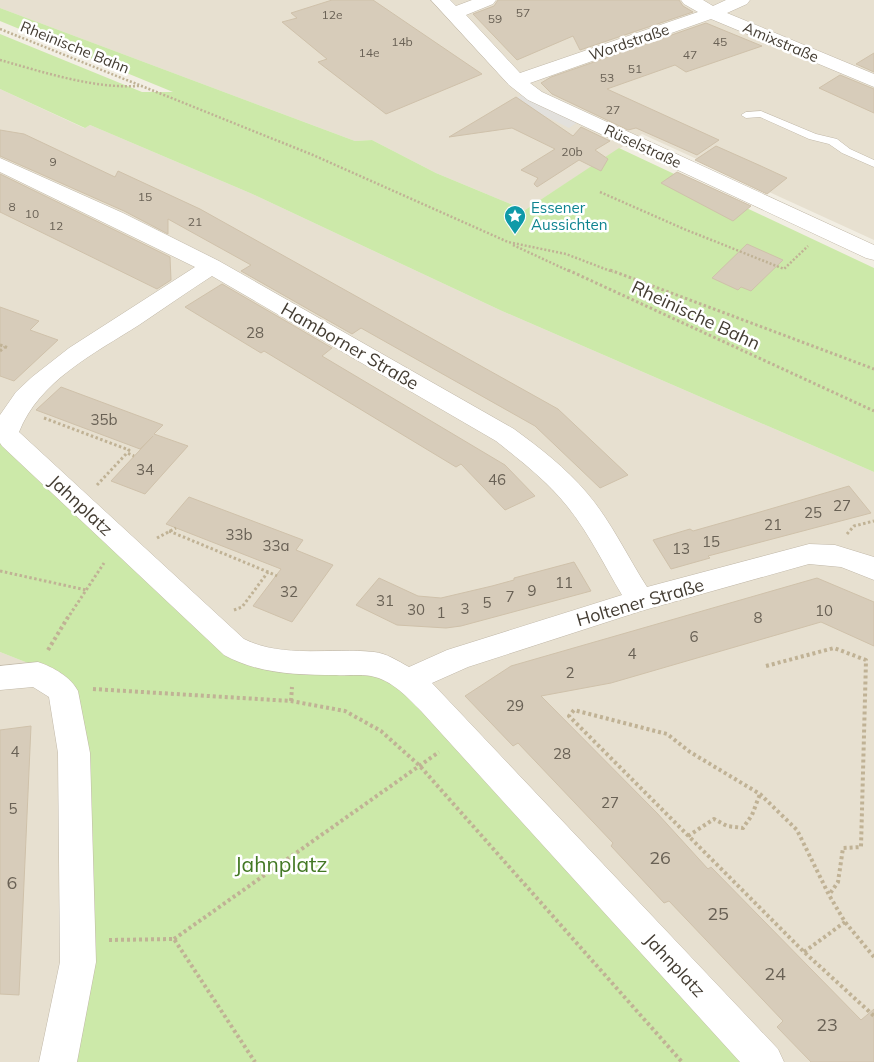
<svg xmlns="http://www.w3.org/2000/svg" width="874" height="1062" font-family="Mulish,sans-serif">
	<rect width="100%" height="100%" fill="#f2eee3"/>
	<!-- residential -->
	<g fill="#e7e0d0">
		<path d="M0,0H874V240L642,134L525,210L436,173L372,140L355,141L0,8Z"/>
		<path d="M0,89L84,128L90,125L250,193L502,311L874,472V1062H769L255,652L0,439Z"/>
		<path d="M0,652L33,665L69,684L73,1062H0Z"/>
	</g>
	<!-- green -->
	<g fill="#cce9a9">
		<path d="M0,8L355,141L372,140L436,173L525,210L619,148L874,268V472L502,311L250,193L90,125L85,128L0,89V34L142,92H173L0,21Z"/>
		<path d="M0,439L225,643L375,668L406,683L758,1062H76L80,758L33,665L0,652Z"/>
	</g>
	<!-- parking -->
	<path fill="#e2e0dc" d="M522,95L578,122L569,128L513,100Z"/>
	<!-- building -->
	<g fill="#d7ccba" stroke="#cfc1aa">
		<path d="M332,0H373L482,74L386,114L318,62L327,59L282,22L297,18L291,13Z"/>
		<path d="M498,0H679L683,6L693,12L580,50L573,36L517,60L473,14L494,6Z"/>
		<path d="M706,23L762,46L686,72L675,65L607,89L719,140L697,155L636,128L628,130L552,94L541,83L551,77Z"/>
		<path d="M874,53V72L856,64Z"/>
		<path d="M840,75L874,89V113L819,88Z"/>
		<path d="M516,97L573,136L581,127L610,141L595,150L608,159L601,171L579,160L537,187L534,184L538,178L521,170L555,149L512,128L449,137Z"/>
		<path d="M0,130L24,134L115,177L118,171L200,209L558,409L628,475L600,488L535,426L361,328L352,334L241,271L251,265L168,219V234L124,211L0,156Z"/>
		<path d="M716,146L761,166L787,178L767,194L695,160Z"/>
		<path d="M677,172L751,206L733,221L661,183Z"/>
		<path d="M0,174L170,257L171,280L157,289L0,212Z"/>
		<path d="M747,244L783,260L751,291L741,287L738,290L712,278Z"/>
		<path d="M222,284L332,348L322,356L505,465L535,496L505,510L461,464L456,467L264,351L261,353L185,307Z"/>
		<path d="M0,307L39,321L30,330L58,340L14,381L0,376Z"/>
		<path d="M61,387L163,425L154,434L188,446L145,494L111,481L153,436L140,449L36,410Z"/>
		<path d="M849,486L871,513L708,556L710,558L671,569L653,540L690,529L693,531L753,514Z"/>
		<path d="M189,497L303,540L296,550L333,565L292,622L253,606L281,569L166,524Z"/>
		<path d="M574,562L591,591L461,626L446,628L397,625L356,605L379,578L418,596L441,598L492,586L514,580V578Z"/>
		<path d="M817,578L874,602V646L821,622L611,683L541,696L657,813L708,869L711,867L861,1020L874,1009V1062H811L777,1027L783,1021L669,901L664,903L611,846L613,843L518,743L513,746L465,696L511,666Z"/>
		<path d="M31,726L19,995L0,994V730Z"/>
	</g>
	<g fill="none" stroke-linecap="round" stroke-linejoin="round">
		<!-- lane casing -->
		<g stroke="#c1b8a8" stroke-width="1">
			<path id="lane" d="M761,111L816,134L837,139L850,149L874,160V167L842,153L829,144L809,139L760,117L746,118L741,115L746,112Z"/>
		</g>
		<!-- street casing -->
		<g stroke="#c1b8a8" stroke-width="1">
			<g id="street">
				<path d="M431,0H450L456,6L472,0H496L493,4L466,15L520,73L698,12L684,4L681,0H703L713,6L726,0H750L747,4L727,13L874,74V87L711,19L530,83L542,92L874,245V260L866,258L528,100L509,85Z"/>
				<path d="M0,158L123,213L219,261L514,429C540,448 566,468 587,493C611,521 627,556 647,587L809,544L835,545L874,557V580L841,567L809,564L641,611L468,667L432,683L778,1049L784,1062H740L421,711C407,697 392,680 371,676C360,674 347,676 336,675C297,675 259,674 224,655L2,446L0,443V415L16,392L32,377L69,348L195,267L0,172ZM212,276L496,441C521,461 547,481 567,506C589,533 604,565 622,595L447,650L409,667C398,661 386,653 374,652C331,647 284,659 244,639L19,432C39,381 95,353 139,325C163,309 187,292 212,276Z"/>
				<path d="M38,662C53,667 71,677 78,691L90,753L96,962L77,1062H39L60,962L58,753L49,697L33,687L0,690V666Z"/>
			</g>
		</g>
		<!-- path-far2 -->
		<g stroke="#c0b295" stroke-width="2.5" stroke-dasharray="2 2" stroke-linecap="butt">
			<path d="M0,29L313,155L508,242L566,254L613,272"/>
			<path d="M0,60C43,72 94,89 139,86"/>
			<path d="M600,192L684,229L784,269L808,246"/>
			<path d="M513,245L571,272"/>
		</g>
		<!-- path-far1 -->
		<g stroke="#c0b295" stroke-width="3" stroke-dasharray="2.5 2.5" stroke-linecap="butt">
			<path d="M568,270L874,411"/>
			<path d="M610,270L874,369"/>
			<path d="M0,345L9,348"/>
			<path d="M0,351L5,347"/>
			<path d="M44,418L129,450L127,453"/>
			<path d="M97,485L127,453L134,456"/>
			<path d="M169,531L268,572"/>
			<path d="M847,534L854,526L874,521"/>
			<path d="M157,538L176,528"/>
			<path d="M0,571L86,590"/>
			<path d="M234,610L242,607L268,572L277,576"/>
			<path d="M67,619L104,563"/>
		</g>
		<!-- path -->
		<g stroke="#c0b295" stroke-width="4" stroke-dasharray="3 3" stroke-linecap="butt">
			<path d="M48,650L68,617"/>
			<path d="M766,666L834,648L866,660L861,847L843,848L838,882L829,895"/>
			<path d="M93,689L291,701L345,711L381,731L419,765L682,1062"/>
			<path d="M291,701L292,687"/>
			<path d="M688,836L714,819L727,826L743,828L752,815L760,794"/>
			<path d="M174,939L439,752"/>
			<path d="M109,940L174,939L255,1062"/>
			<path d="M804,952L845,922"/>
			<path d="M874,957L845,922L829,895L797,830L760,794L690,752L667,734L574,710L569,716L803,951L874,1016"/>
		</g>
		<!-- lane -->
		<use href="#lane" fill="#fff" fill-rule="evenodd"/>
		<!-- street -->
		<use href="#street" fill="#fff" fill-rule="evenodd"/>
	</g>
	<!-- icons -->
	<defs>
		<g id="sight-pin" transform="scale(1.125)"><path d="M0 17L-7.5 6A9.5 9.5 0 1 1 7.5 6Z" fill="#0f9aa8" stroke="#fff"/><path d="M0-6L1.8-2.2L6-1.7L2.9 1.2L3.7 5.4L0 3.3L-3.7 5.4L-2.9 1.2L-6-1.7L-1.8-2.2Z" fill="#fff"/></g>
	</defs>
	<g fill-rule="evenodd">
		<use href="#sight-pin" x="515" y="216"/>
	</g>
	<g text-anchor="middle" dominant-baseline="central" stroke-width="5" stroke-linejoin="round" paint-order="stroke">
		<!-- far-number labels -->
		<g font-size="12" fill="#696155">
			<text x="523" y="12">57</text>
			<text x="332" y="14">12e</text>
			<text x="495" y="18">59</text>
			<text x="402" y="41">14b</text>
			<text x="720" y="41">45</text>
			<text x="369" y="52">14e</text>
			<text x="690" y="54">47</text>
			<text x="635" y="68">51</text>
			<text x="607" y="77">53</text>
			<text x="613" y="109">27</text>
			<text x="572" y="151">20b</text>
			<text x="53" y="161">9</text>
			<text x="145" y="196">15</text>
			<text x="12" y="206">8</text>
			<text x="32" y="213">10</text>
			<text x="195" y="221">21</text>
			<text x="56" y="225">12</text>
		</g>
		<!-- far-street labels -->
		<g font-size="15" fill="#443d33" stroke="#fff">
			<text transform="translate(629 42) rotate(-19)">Wordstraße</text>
			<text transform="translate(781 42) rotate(23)">Amixstraße</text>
			<text transform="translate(75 47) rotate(22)">Rheinische Bahn</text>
			<text transform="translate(643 146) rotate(25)">Rüselstraße</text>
		</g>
		<!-- far-culture labels -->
		<g font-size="15" fill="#0d838f" stroke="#fff" text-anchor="start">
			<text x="531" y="207">Essener<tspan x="531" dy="17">Aussichten</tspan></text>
		</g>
		<!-- number labels -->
		<g font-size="15" fill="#696155">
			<text x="255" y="332">28</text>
			<text x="104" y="419">35b</text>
			<text x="145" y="469">34</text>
			<text x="497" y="479">46</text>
			<text x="842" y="505">27</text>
			<text x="813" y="512">25</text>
			<text x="773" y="524">21</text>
			<text x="239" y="534">33b</text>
			<text x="711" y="541">15</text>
			<text x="276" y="545">33a</text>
			<text x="681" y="548">13</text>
			<text x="564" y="582">11</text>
			<text x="532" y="590">9</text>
			<text x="289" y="591">32</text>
			<text x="510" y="596">7</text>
			<text x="385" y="600">31</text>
			<text x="487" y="602">5</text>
			<text x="465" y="608">3</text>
			<text x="416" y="609">30</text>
			<text x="824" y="610">10</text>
			<text x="441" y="612">1</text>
			<text x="758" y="617">8</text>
			<text x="694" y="636">6</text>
			<text x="632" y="653">4</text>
			<text x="570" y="672">2</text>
			<text x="515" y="705">29</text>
			<text x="15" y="751">4</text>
			<text x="562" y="753">28</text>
			<text x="610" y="802">27</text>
			<text x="13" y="808">5</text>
		</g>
		<!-- street labels -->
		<g font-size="18" fill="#443d33" stroke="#fff">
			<text transform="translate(696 315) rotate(25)">Rheinische Bahn</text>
			<text transform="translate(350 346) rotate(30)">Hamborner Straße</text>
			<text transform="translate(81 505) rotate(43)">Jahnplatz</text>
			<text transform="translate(640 602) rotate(-16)">Holtener Straße</text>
			<text transform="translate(675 965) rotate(47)">Jahnplatz</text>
		</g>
		<!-- near-number labels -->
		<g font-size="18" fill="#696155">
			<text x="660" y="857">26</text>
			<text x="12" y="882">6</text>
			<text x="718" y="913">25</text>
			<text x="775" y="973">24</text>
			<text x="827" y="1024">23</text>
		</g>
		<!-- near-park labels -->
		<g font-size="21" fill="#437824" stroke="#fff">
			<text x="281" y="864">Jahnplatz</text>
		</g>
	</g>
</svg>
